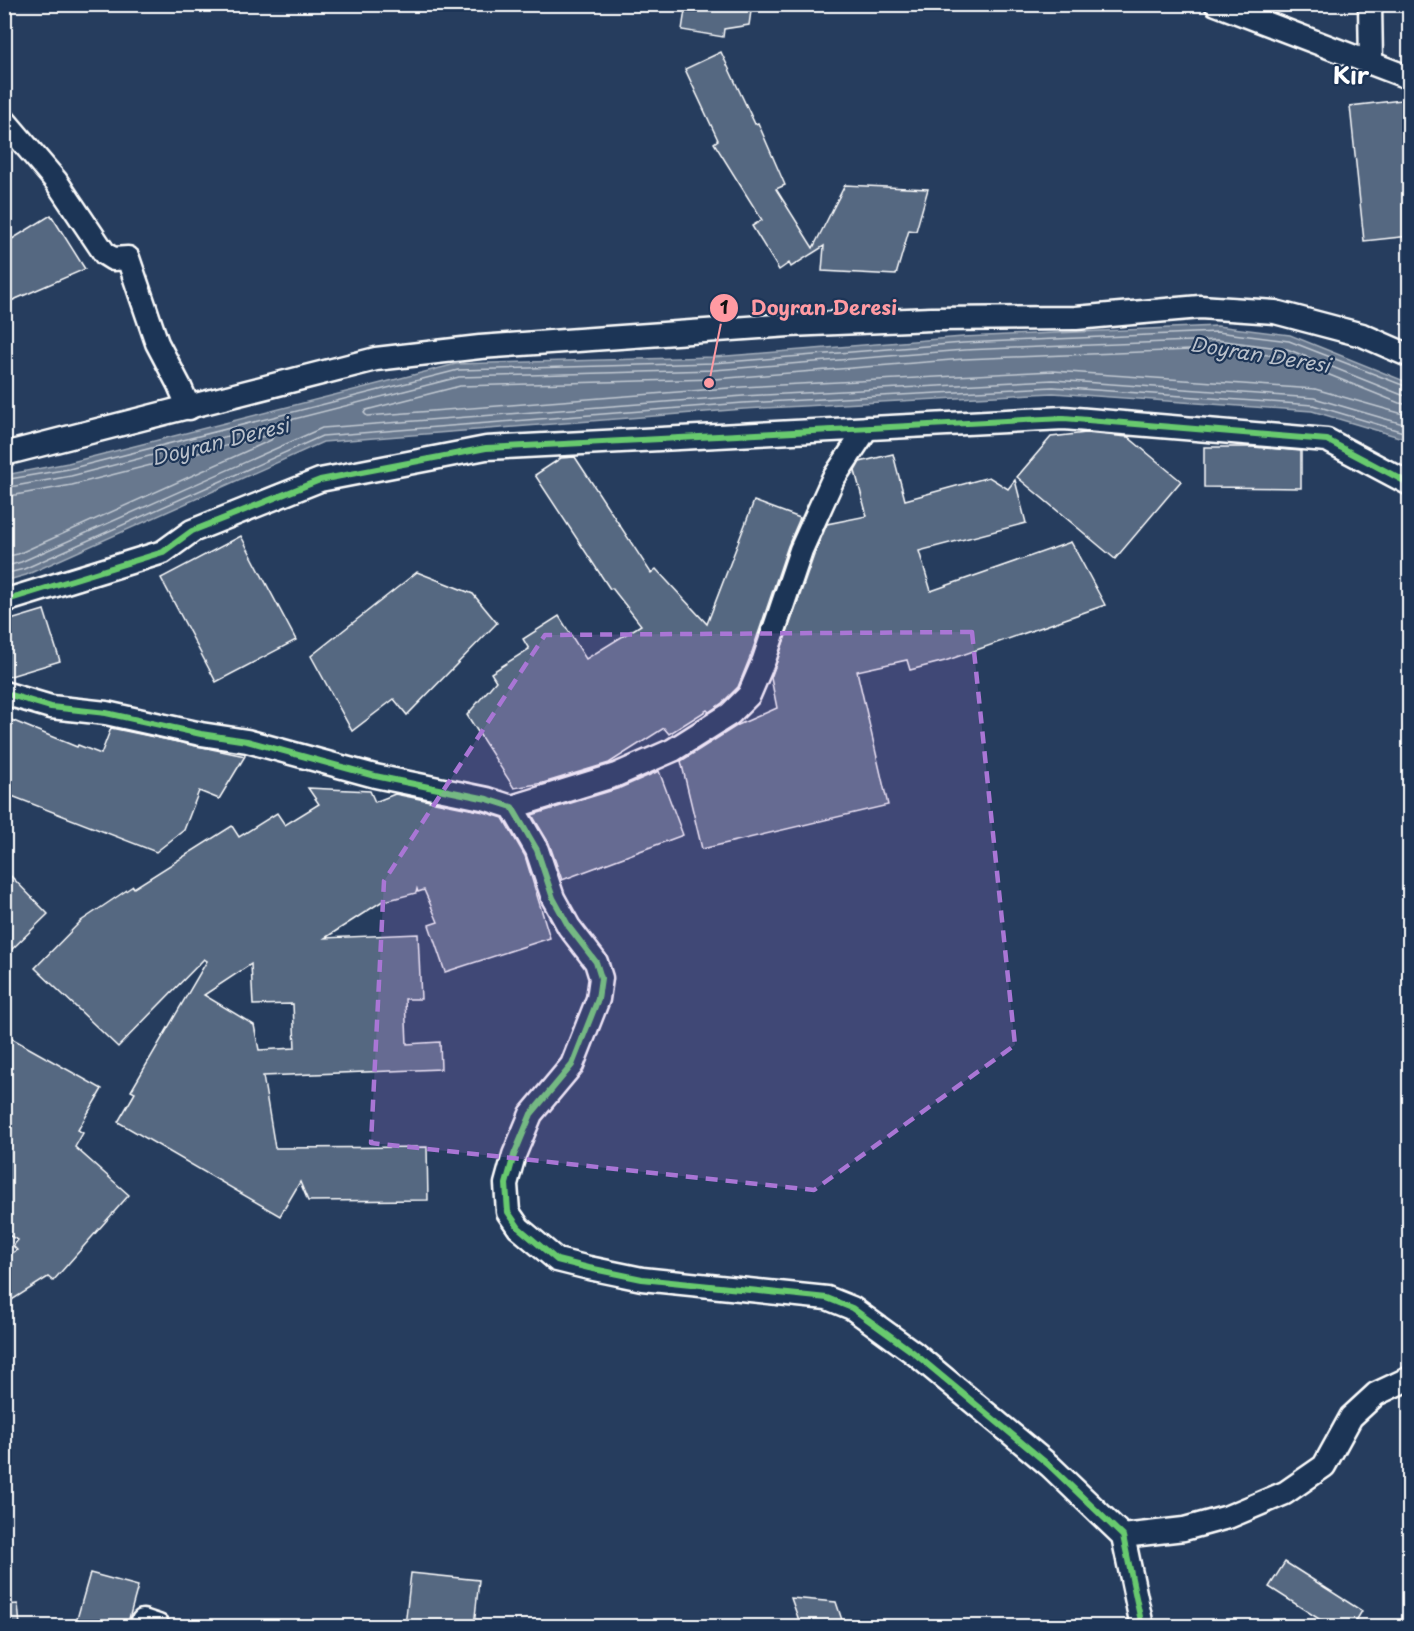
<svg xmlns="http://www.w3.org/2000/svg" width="1414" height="1631" font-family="'Playpen Sans',sans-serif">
	<rect width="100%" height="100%" fill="#263d5e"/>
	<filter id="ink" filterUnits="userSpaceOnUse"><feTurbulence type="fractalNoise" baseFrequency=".0167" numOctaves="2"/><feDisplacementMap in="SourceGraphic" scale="12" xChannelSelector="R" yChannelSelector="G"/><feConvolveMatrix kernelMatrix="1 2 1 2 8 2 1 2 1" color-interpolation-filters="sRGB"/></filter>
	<g filter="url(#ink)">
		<!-- water -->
		<path fill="#67788e" stroke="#a4aebb" stroke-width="1.5" d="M1217,326L1290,335L1409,383V440L1312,411L1053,393L744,409L323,442L26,575L5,581V475L68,463L456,364L714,357L963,337Z"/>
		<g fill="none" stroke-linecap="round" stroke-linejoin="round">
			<!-- shore -->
			<g stroke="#c2c9d2" stroke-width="1.5">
				<path d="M1410,405L1399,403L1285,357L1216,349L964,359L715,379L460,386L366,410L364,413L367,416L742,387L1053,371L1315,389L1410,416"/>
				<path d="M4,480L69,469L458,370L714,363L963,343L1217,332L1289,341L1410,388"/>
				<path d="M4,488L71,476L459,377L714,370L964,350L1217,340L1287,349L1402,395L1410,396"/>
				<path d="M4,497L72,485L269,435L273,437L271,440L18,554L4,557"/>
				<path d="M4,567L21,562L322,428L743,396L1053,380L1314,398L1410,426"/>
				<path d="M4,574L24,569L322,436L743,403L1053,387L1313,405L1410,434"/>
			</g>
		</g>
		<!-- building -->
		<g fill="#556781" stroke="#fff" stroke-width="1.5" fill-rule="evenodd">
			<path d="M686,4H752L749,25L724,29L723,37L682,30Z"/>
			<path d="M721,52L755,124L758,123L785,185L776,189L813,248L845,185L928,189L916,231L909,230L896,275L822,271L824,246L791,267L789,263L779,270L752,226L762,220L714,143L718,140L685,69Z"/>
			<path d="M1410,99V236L1364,241L1350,106Z"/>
			<path d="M51,215L85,269L4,304V244Z"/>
			<path d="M1086,433L1128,437L1181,481L1115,559L1017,477L1051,437Z"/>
			<path d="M1204,447H1253L1301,451V488L1204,487Z"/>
			<path d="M893,454L905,500L989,477L1008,489L1015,480L1026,523L919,551L931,591L1071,542L1105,605L945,661L910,670L907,660L857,671L888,805L702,849L681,761L738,725L777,708L771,678L814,555L827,524L867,516L855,471L860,462Z"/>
			<path d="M575,457L651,573L656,569L707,624L754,501L800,518L788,546L751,655L738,687L722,703L709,712L707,710L669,734L664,728L609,763L543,783L514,788L467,715L496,681L491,673L529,649L523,639L559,616L586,659L641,625L612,588L610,589L535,475L561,458Z"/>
			<path d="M241,536L296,640L216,682L161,578Z"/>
			<path d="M417,572L473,594L497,623L407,715L394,699L352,731L311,656Z"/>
			<path d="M44,610L60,661L4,678V622Z"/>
			<path d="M4,717L77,747L78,745L101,754L111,728L245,756L219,799L199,791L184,830L156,852L4,793Z"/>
			<path d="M659,771L683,835L562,880L549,843L532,815L620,788Z"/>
			<path d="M308,788L370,791L375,802L395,794L484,812L503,818L525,856L550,938L445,972L429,925L438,922L424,890L418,892L417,889L416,893L381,902L325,938L418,934L421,999H405L407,1044L440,1042L441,1069L263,1076L275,1148L427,1147L428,1200L308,1201L300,1182L280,1216L118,1122L135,1093L131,1091L207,961L204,959L118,1047L35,968L81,921L133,886L134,888L232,826L239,837L277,813L285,825L319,804ZM251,964L253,1005L293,1004L295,1048L259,1050L254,1025L204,995Z"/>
			<path d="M4,869L48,914L4,957Z"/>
			<path d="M4,1034L102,1089L78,1130L83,1133L75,1147L129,1195L53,1281L48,1277L4,1305V1258L17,1250L13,1246L18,1240L4,1233Z"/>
			<path d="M1285,1562L1362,1611L1353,1626H1330L1269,1587Z"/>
			<path d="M90,1573L138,1586L127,1626H75Z"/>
			<path d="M411,1573L479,1580L474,1626H405Z"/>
			<path d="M791,1598L836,1602L844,1626H801Z"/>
			<path d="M18,1604L20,1626H4V1605Z"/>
		</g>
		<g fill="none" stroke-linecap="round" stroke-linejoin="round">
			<!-- minor casing -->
			<g stroke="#fff" stroke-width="27">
				<g id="minor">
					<path d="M1216,4L1410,78"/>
					<path d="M1370,4L1371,63"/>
					<path d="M4,120L56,181L105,254L113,259L128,258L157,343L179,385L189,408"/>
					<path d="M4,454L376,359L480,347L789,325L931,319L1076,318L1200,307L1275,312L1362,335L1410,356"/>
					<path d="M4,601L163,552L192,531L320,480L486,448L1064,418L1327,440L1410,484"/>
					<path d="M4,693L51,707L106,713L201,734L247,741L375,776L487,799L512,807L537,850L553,898L569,927L596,962L601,978L598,999L572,1065L531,1114L514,1155L506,1184L508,1212L519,1228L557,1260L589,1268L642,1279L827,1298L852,1308L914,1353L1050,1466L1123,1536L1142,1626"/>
					<path d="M512,807L616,775L673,750L730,714L749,695L764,660L801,550L833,479L867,428"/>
					<path d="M1123,1536L1184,1529L1228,1517L1285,1493L1324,1466L1351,1417L1376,1394L1410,1378"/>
					<path d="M143,1626V1621L158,1626"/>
				</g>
			</g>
			<!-- minor -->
			<use href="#minor" stroke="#1d3557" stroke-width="22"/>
			<!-- cycleway casing -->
			<g stroke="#1d3557" stroke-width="10">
				<g id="cycleway">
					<path d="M4,601L163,552L192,531L320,480L486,448L1064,418L1327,440L1410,484"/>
					<path d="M4,693L51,707L106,713L201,734L247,741L375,776L487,799L512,807L537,850L553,898L569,927L596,962L601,978L598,999L572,1065L531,1114L514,1155L506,1184L508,1212L519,1228L557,1260L589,1268L642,1279L827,1298L852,1308L914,1353L1050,1466L1123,1536L1142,1626"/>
				</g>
			</g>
			<!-- cycleway -->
			<use href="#cycleway" stroke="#67ca6e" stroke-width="6"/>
		</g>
	</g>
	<!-- marked area -->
	<path fill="#a976d5" fill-opacity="0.2" stroke="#a976d5" stroke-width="4.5" stroke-dasharray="12 8" stroke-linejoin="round" d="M972,632L1015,1045L814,1190L371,1143L384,881L545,635Z"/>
	<g text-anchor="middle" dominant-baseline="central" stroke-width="4.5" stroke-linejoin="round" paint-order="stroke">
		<!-- water labels -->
		<g font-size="20" font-style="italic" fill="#bbc2cc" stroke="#1d3557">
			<text transform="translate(1260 354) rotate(9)">Doyran Deresi</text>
			<text transform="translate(220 441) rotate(-14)">Doyran Deresi</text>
		</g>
		<!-- district labels -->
		<g font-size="24" font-weight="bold" fill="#fff" stroke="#1d3557">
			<text x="1351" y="74">Kır</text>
		</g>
	</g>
	<!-- callouts -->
	<path fill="none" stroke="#ff9aa2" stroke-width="2" d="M709 383L724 308"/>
	<g fill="#ff9aa2" stroke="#1d3557" stroke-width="2">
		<circle cx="709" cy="383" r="6"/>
		<circle cx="724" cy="308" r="15"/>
	</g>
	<g font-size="18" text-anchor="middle" font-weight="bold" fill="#111">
		<text x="724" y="314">1</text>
	</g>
	<g font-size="20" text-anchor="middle" font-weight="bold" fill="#ff9aa2" stroke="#1d3557" stroke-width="4.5" stroke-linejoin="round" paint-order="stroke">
		<text x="824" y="315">Doyran Deresi</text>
	</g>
	<!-- margin -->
	<rect width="1414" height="1631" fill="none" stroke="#1d3557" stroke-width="24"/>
	<rect x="12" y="12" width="1390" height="1607" fill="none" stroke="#fff" stroke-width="2" filter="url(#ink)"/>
</svg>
